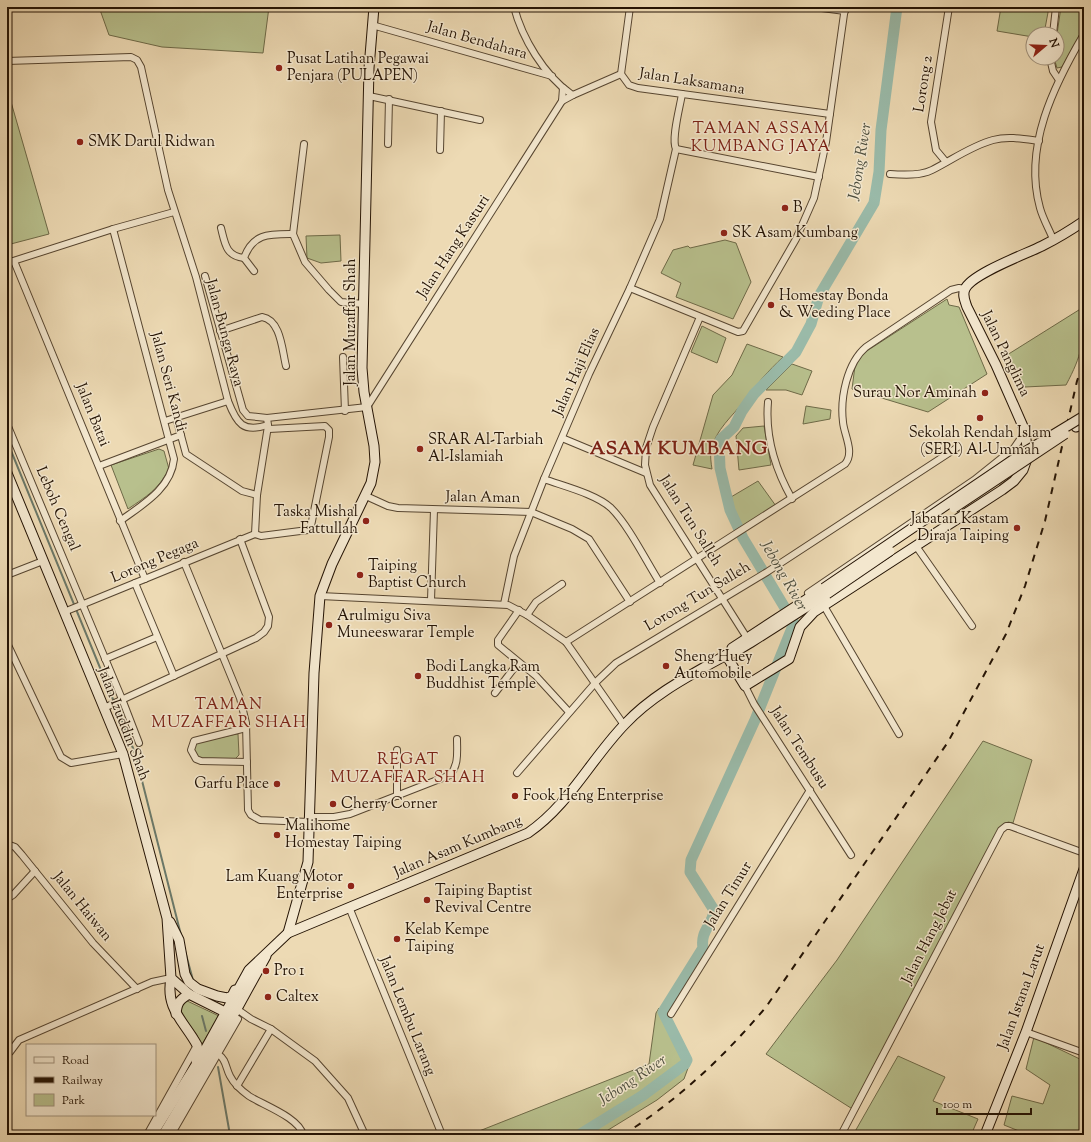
<svg xmlns="http://www.w3.org/2000/svg" width="1091" height="1142" font-family="'Sorts Mill Goudy',serif">
	<rect width="100%" height="100%" fill="#eddab4"/>
	<filter id="stains"><feTurbulence type="fractalNoise" baseFrequency=".005" numOctaves="4"/><feColorMatrix values="0 0 0 0 .2 0 0 0 0 .09 0 0 0 0 .02 0 0 0 .5 -.17"/></filter>
	<radialGradient id="worn" r=".72"><stop offset=".6" stop-color="#630" stop-opacity="0"/><stop offset="1" stop-color="#630" stop-opacity=".3"/></radialGradient>
	<!-- green -->
	<g fill="#b8c08d" stroke="#6e6a48">
		<path d="M99,7H269L263,53L162,47L109,35Z"/>
		<path d="M1001,7H1049L1044,34H1033V37L997,31Z"/>
		<path d="M1061,7H1084V27L1062,67L1057,68L1054,58H1057V34Z"/>
		<path d="M7,88L49,234L7,245Z"/>
		<path d="M340,235L341,261L321,263L307,258L306,236Z"/>
		<path d="M725,240L736,243L751,282L733,319L676,297L681,283L661,273L673,250L688,246L690,248Z"/>
		<path d="M947,299L949,305L959,307L987,374L928,412L852,389L856,358Z"/>
		<path d="M1082,308H1084C1084,342 1082,355 1066,385L1025,387L1007,355Z"/>
		<path d="M702,326L726,338L717,363L691,352Z"/>
		<path d="M747,344L783,357C768,371 756,385 744,401C732,417 716,429 711,450C710,455 711,463 712,469L693,465L713,395L732,375Z"/>
		<path d="M792,364L812,371L802,395L786,390H766Z"/>
		<path d="M806,406L831,410L830,419L803,424Z"/>
		<path d="M764,426L771,465L739,470L736,436L743,428Z"/>
		<path d="M159,449L164,451L169,469C158,490 147,496 128,509L111,465Z"/>
		<path d="M758,481L776,506L742,529L734,510L731,497Z"/>
		<path d="M236,734H238L239,755L235,759L198,758L193,752V744Z"/>
		<path d="M983,741L1032,760L1013,823L1008,822L1001,827L854,1110L766,1054L837,960Z"/>
		<path d="M183,999L219,1016L201,1046L197,1035L179,1012Z"/>
		<path d="M659,1008L683,1054L688,1068L684,1079L657,1100L600,1135H469L649,1064L656,1013Z"/>
		<path d="M1034,1037L1084,1061V1135H1029L1004,1125L1012,1096L1043,1104L1050,1085L1026,1069Z"/>
		<path d="M898,1056L945,1077L933,1101L978,1119L971,1135H853Z"/>
	</g>
	<g fill="none" stroke-linecap="round" stroke-linejoin="round">
		<!-- stream -->
		<g stroke="#6b7868" stroke-width="2">
			<path d="M7,441L135,753L181,935"/>
			<path d="M185,951L193,980"/>
			<path d="M202,1016L206,1031"/>
			<path d="M218,1067L230,1135"/>
		</g>
		<!-- river -->
		<path stroke="#9abbaa" stroke-width="11" d="M579,1135L642,1096L685,1064L687,1060L663,1012L703,948C700,930 713,925 714,910L690,872L691,860L755,720L794,623L743,538L730,510L720,468L719,443L721,439L734,427L742,411L754,394L796,352L811,324L819,296L874,203L879,172L881,130L897,7"/>
		<!-- street casing -->
		<g stroke="#564530" stroke-width="8">
			<g id="street">
				<path d="M514,7C522,38 544,75 571,94L573,95L621,74L629,85L638,88L830,114"/>
				<path d="M814,7L845,11"/>
				<path d="M372,25L552,76"/>
				<path d="M1053,34L1056,7"/>
				<path d="M1050,58L1053,71L1059,80"/>
				<path d="M7,61L131,57L137,60L141,67L168,190L196,277L228,401C237,424 243,433 268,425L267,418"/>
				<path d="M621,74L630,7"/>
				<path d="M563,88L562,101L573,95"/>
				<path d="M369,96L480,120"/>
				<path d="M304,144L293,234L305,262L329,290L341,302L364,304"/>
				<path d="M388,144L389,99"/>
				<path d="M676,149L819,177"/>
				<path d="M676,149C671,139 680,107 682,94"/>
				<path d="M440,150L441,111"/>
				<path d="M946,162L936,150L931,122L949,7"/>
				<path d="M890,174C903,175 920,176 932,170C952,160 971,146 993,140C1008,136 1024,139 1039,141"/>
				<path d="M221,228C225,244 226,256 244,258"/>
				<path d="M113,229L174,459C171,489 142,505 120,521"/>
				<path d="M1053,239C1049,229 1043,219 1040,208C1023,147 1054,85 1084,34"/>
				<path d="M14,261L145,579"/>
				<path d="M7,263L113,229L174,212"/>
				<path d="M254,271L244,258C253,233 269,234 293,234"/>
				<path d="M205,276L243,410L248,416L267,418L367,407L562,101"/>
				<path d="M630,288L738,332L743,331L796,239L814,198L826,142L845,7"/>
				<path d="M700,317L653,427L646,448L645,465L650,485L749,641"/>
				<path d="M220,331L262,317C281,320 282,350 286,366"/>
				<path d="M343,357L345,411"/>
				<path d="M768,402C765,437 775,469 792,499"/>
				<path d="M176,417L186,454L242,491L257,495"/>
				<path d="M165,421L228,401"/>
				<path d="M7,424L122,699L139,743"/>
				<path d="M562,438L646,473"/>
				<path d="M99,466L181,435"/>
				<path d="M544,479C563,486 596,494 611,508C629,526 646,561 660,583"/>
				<path d="M366,496L388,506L398,508L531,512L572,529L589,539L630,602"/>
				<path d="M255,534L261,536L308,530L311,526L329,437V430L325,426L269,429"/>
				<path d="M255,534L257,495L268,426"/>
				<path d="M916,546L972,626"/>
				<path d="M184,562L240,698L246,723L248,810L251,815L260,820L309,822"/>
				<path d="M7,575L43,561"/>
				<path d="M135,583L174,676"/>
				<path d="M808,593L974,480L1014,448L1025,432"/>
				<path d="M320,596L508,605L527,615L566,642L624,725"/>
				<path d="M431,600L434,510"/>
				<path d="M504,604L514,556L544,479L589,374L630,288L660,219L676,149"/>
				<path d="M824,606L899,734"/>
				<path d="M519,610L498,640V645L536,676L569,712"/>
				<path d="M64,612L255,534"/>
				<path d="M527,615L536,602L562,584"/>
				<path d="M566,642L845,464C855,452 844,435 843,422C840,398 847,363 866,347L951,290L959,288L965,289"/>
				<path d="M7,643L61,757L71,763L123,754"/>
				<path d="M105,659L157,637"/>
				<path d="M745,686L754,704L851,855"/>
				<path d="M495,693L518,663"/>
				<path d="M104,708L256,638L264,632L268,626L269,617L240,539"/>
				<path d="M246,728L194,741L191,750L196,759L201,761L247,762"/>
				<path d="M517,773L596,682L616,663L767,572L958,447"/>
				<path d="M397,796V750"/>
				<path d="M310,817H334L350,814L450,775C459,765 457,751 457,739"/>
				<path d="M7,844L15,847L22,855L93,943L137,989"/>
				<path d="M7,899L13,895L35,871"/>
				<path d="M349,907L442,1135"/>
				<path d="M234,1007L251,1019L271,1029L315,1061L348,1098L365,1135"/>
				<path d="M671,1014L810,790"/>
				<path d="M1026,1032L1084,1053"/>
				<path d="M10,1052L19,1040L152,982L171,978"/>
				<path d="M219,1055C226,1059 226,1069 230,1076C234,1084 242,1091 249,1096C263,1105 300,1118 303,1135"/>
				<path d="M237,1086L271,1029"/>
				<path d="M147,1135L196,1047"/>
				<path d="M171,1135L238,1019"/>
				<path d="M841,1135L1001,830L1006,826H1010L1084,853"/>
			</g>
		</g>
		<!-- secondary casing -->
		<g stroke="#241304" stroke-width="11">
			<g id="secondary">
				<path d="M1076,427L1084,423"/>
				<path d="M7,473L123,754L167,918L171,978L189,994L233,1016"/>
				<path d="M732,648L824,588"/>
				<path d="M726,655L745,686L789,659L800,627L814,612L1002,490L1014,481L1023,470L1028,456L1025,431L996,365L967,307C965,301 962,295 965,289C971,274 1026,254 1042,246C1056,239 1071,230 1084,221"/>
				<path d="M170,922L179,940L185,974L189,982L198,989L217,996L227,998L232,996L235,990"/>
				<path d="M288,933L308,862L314,673L320,596L332,564L371,483L375,462L374,446L364,392L362,368L369,68L374,7"/>
				<path d="M171,978C165,1009 184,1021 197,1045L198,1050L196,1061"/>
				<path d="M176,1014C177,1003 179,1000 189,994"/>
				<path d="M152,1135L201,1057L249,970L288,933L528,833C569,805 591,759 625,724C653,694 691,675 726,655L735,652L750,643L827,594"/>
				<path d="M163,1135L222,1036L266,956"/>
				<path d="M985,1135L1026,1032L1084,869"/>
			</g>
		</g>
		<!-- street -->
		<use href="#street" stroke="#f3e7ce" stroke-width="6"/>
		<!-- secondary -->
		<use href="#secondary" stroke="#f3e7ce" stroke-width="9"/>
		<!-- rail -->
		<path stroke="#241304" stroke-width="2" stroke-dasharray="7 7" stroke-linecap="butt" d="M623,1135C679,1099 723,1058 766,1007L948,742L1006,634L1025,586L1045,521L1077,381L1084,362"/>
		<!-- secondary-bridge casing -->
		<g stroke="#241304" stroke-width="11" stroke-linecap="butt">
			<g id="secondary-bridge">
				<path d="M954,508L1065,434"/>
				<path d="M824,588L1023,453L1084,416"/>
				<path d="M827,594L890,551"/>
			</g>
		</g>
		<!-- secondary-bridge -->
		<use href="#secondary-bridge" stroke="#f3e7ce" stroke-width="9"/>
	</g>
	<!-- markers -->
	<g fill="#8f2418" stroke="#f3e7ce" stroke-width="1.5">
		<circle cx="279" cy="68" r="4"/>
		<circle cx="80" cy="142" r="4"/>
		<circle cx="785" cy="208" r="4"/>
		<circle cx="724" cy="233" r="4"/>
		<circle cx="771" cy="305" r="4"/>
		<circle cx="985" cy="393" r="4"/>
		<circle cx="980" cy="418" r="4"/>
		<circle cx="420" cy="449" r="4"/>
		<circle cx="366" cy="521" r="4"/>
		<circle cx="1017" cy="528" r="4"/>
		<circle cx="360" cy="575" r="4"/>
		<circle cx="329" cy="625" r="4"/>
		<circle cx="666" cy="666" r="4"/>
		<circle cx="418" cy="676" r="4"/>
		<circle cx="277" cy="784" r="4"/>
		<circle cx="515" cy="796" r="4"/>
		<circle cx="333" cy="804" r="4"/>
		<circle cx="277" cy="835" r="4"/>
		<circle cx="351" cy="886" r="4"/>
		<circle cx="427" cy="900" r="4"/>
		<circle cx="397" cy="939" r="4"/>
		<circle cx="266" cy="971" r="4"/>
		<circle cx="268" cy="997" r="4"/>
	</g>
	<g text-anchor="middle" dominant-baseline="central" stroke-width="3" stroke-linejoin="round" paint-order="stroke">
		<!-- street labels -->
		<g font-size="15" fill="#241304" stroke="#f3e7ce">
			<text transform="translate(477 41) rotate(16)">Jalan Bendahara</text>
			<text transform="translate(692 82) rotate(9)">Jalan Laksamana</text>
			<text transform="translate(924 84) rotate(-81)">Lorong 2</text>
			<text transform="translate(454 247) rotate(-57)">Jalan Hang Kasturi</text>
			<text transform="translate(351 322) rotate(-90)">Jalan Muzaffar Shah</text>
			<text transform="translate(224 333) rotate(75)">Jalan Bunga Raya</text>
			<text transform="translate(1005 354) rotate(64)">Jalan Panglima</text>
			<text transform="translate(577 372) rotate(-66)">Jalan Haji Elias</text>
			<text transform="translate(168 382) rotate(75)">Jalan Seri Kandi</text>
			<text transform="translate(92 415) rotate(68)">Jalan Batai</text>
			<text transform="translate(483 498) rotate(1)">Jalan Aman</text>
			<text transform="translate(57 509) rotate(67)">Leboh Cengal</text>
			<text transform="translate(690 521) rotate(58)">Jalan Tun Salleh</text>
			<text transform="translate(155 561) rotate(-23)">Lorong Pegaga</text>
			<text transform="translate(698 597) rotate(-31)">Lorong Tun Salleh</text>
			<text transform="translate(123 724) rotate(69)">Jalan Izuddin Shah</text>
			<text transform="translate(799 748) rotate(57)">Jalan Tembusu</text>
			<text transform="translate(458 847) rotate(-23)">Jalan Asam Kumbang</text>
			<text transform="translate(729 895) rotate(-58)">Jalan Timur</text>
			<text transform="translate(82 907) rotate(51)">Jalan Haiwan</text>
			<text transform="translate(930 937) rotate(-63)">Jalan Hang Jebat</text>
			<text transform="translate(1022 997) rotate(-70)">Jalan Istana Larut</text>
			<text transform="translate(407 1016) rotate(68)">Jalan Lembu Larang</text>
		</g>
		<!-- poi labels -->
		<g font-size="15" fill="#241304" stroke="#f3e7ce" text-anchor="start">
			<text x="287" y="59">Pusat Latihan Pegawai<tspan x="287" dy="17">Penjara (PULAPEN)</tspan></text>
			<text x="88" y="142">SMK Darul Ridwan</text>
			<text x="793" y="208">B</text>
			<text x="732" y="233">SK Asam Kumbang</text>
			<text x="779" y="296">Homestay Bonda<tspan x="779" dy="17">&amp; Weeding Place</tspan></text>
			<text x="977" y="393" text-anchor="end">Surau Nor Aminah</text>
			<text x="980" y="433" text-anchor="middle">Sekolah Rendah Islam<tspan x="980" dy="17">(SERI) Al-Ummah</tspan></text>
			<text x="428" y="440">SRAR Al-Tarbiah<tspan x="428" dy="17">Al-Islamiah</tspan></text>
			<text x="358" y="512" text-anchor="end">Taska Mishal<tspan x="358" dy="17">Fattullah</tspan></text>
			<text x="1009" y="519" text-anchor="end">Jabatan Kastam<tspan x="1009" dy="17">Diraja Taiping</tspan></text>
			<text x="368" y="566">Taiping<tspan x="368" dy="17">Baptist Church</tspan></text>
			<text x="337" y="616">Arulmigu Siva<tspan x="337" dy="17">Muneeswarar Temple</tspan></text>
			<text x="674" y="657">Sheng Huey<tspan x="674" dy="17">Automobile</tspan></text>
			<text x="426" y="667">Bodi Langka Ram<tspan x="426" dy="17">Buddhist Temple</tspan></text>
			<text x="269" y="784" text-anchor="end">Garfu Place</text>
			<text x="523" y="796">Fook Heng Enterprise</text>
			<text x="341" y="804">Cherry Corner</text>
			<text x="285" y="826">Malihome<tspan x="285" dy="17">Homestay Taiping</tspan></text>
			<text x="343" y="877" text-anchor="end">Lam Kuang Motor<tspan x="343" dy="17">Enterprise</tspan></text>
			<text x="435" y="891">Taiping Baptist<tspan x="435" dy="17">Revival Centre</tspan></text>
			<text x="405" y="930">Kelab Kempe<tspan x="405" dy="17">Taiping</tspan></text>
			<text x="274" y="971">Pro 1</text>
			<text x="276" y="997">Caltex</text>
		</g>
		<!-- neighbourhood labels -->
		<g font-size="16" letter-spacing="1" fill="#7a1f14" stroke="#f3e7ce">
			<text x="761" y="129">TAMAN ASSAM<tspan x="761" dy="18">KUMBANG JAYA</tspan></text>
			<text x="229" y="705">TAMAN<tspan x="229" dy="18">MUZAFFAR SHAH</tspan></text>
			<text x="408" y="760">REGAT<tspan x="408" dy="18">MUZAFFAR SHAH</tspan></text>
		</g>
		<!-- water labels -->
		<g font-size="16" font-style="italic" fill="#4d4e3e" stroke="#f3e7ce">
			<text transform="translate(861 162) rotate(-81)">Jebong River</text>
			<text transform="translate(783 576) rotate(60)">Jebong River</text>
			<text transform="translate(633 1081) rotate(-34)">Jebong River</text>
		</g>
		<!-- district labels -->
		<g font-size="19" font-weight="bold" letter-spacing="1" fill="#7a1f14" stroke="#f3e7ce">
			<text x="679" y="449">ASAM KUMBANG</text>
		</g>
	</g>
	<!-- margin -->
	<rect width="1091" height="1142" fill="none" stroke="#eddab4" stroke-width="24"/>
	<rect x="8" y="8" width="1075" height="1126" fill="none" stroke="#241304" stroke-width="2"/>
	<rect x="12" y="12" width="1067" height="1118" fill="none" stroke="#241304"/>
	<!-- legend -->
	<rect x="26" y="1044" width="130" height="72" fill="#f3e7ce" stroke="#a0927d"/>
	<rect x="34" y="1057" width="20" height="6" fill="#f3e7ce" stroke="#a0927d"/>
	<text x="62" y="1064" font-size="12" fill="#241304">Road</text>
	<rect x="34" y="1077" width="20" height="6" fill="#241304" stroke="#a0927d"/>
	<text x="62" y="1084" font-size="12" fill="#241304">Railway</text>
	<rect x="34" y="1094" width="20" height="12" fill="#b8c08d" stroke="#a0927d"/>
	<text x="62" y="1104" font-size="12" fill="#241304">Park</text>
	<!-- north arrow -->
	<g transform="translate(1045 46) rotate(71)"><circle r="19" fill="#f3e7ce" stroke="#a0927d"/>
	<path d="M0-3L7 15L0 10L-7 15Z" fill="#8f2418"/>
	<text y="-6" font-size="11" font-weight="bold" text-anchor="middle" fill="#241304">N</text>
	</g>
	<!-- scale -->
	<path d="M937 1108v6h94v-6" fill="none" stroke="#241304" stroke-width="2"/>
	<text x="943" y="1108" font-size="12" fill="#241304" stroke="#f3e7ce" stroke-width="3" paint-order="stroke">100 m</text>
	<rect width="100%" height="100%" filter="url(#stains)"/>
	<rect width="100%" height="100%" fill="url(#worn)"/>
</svg>
